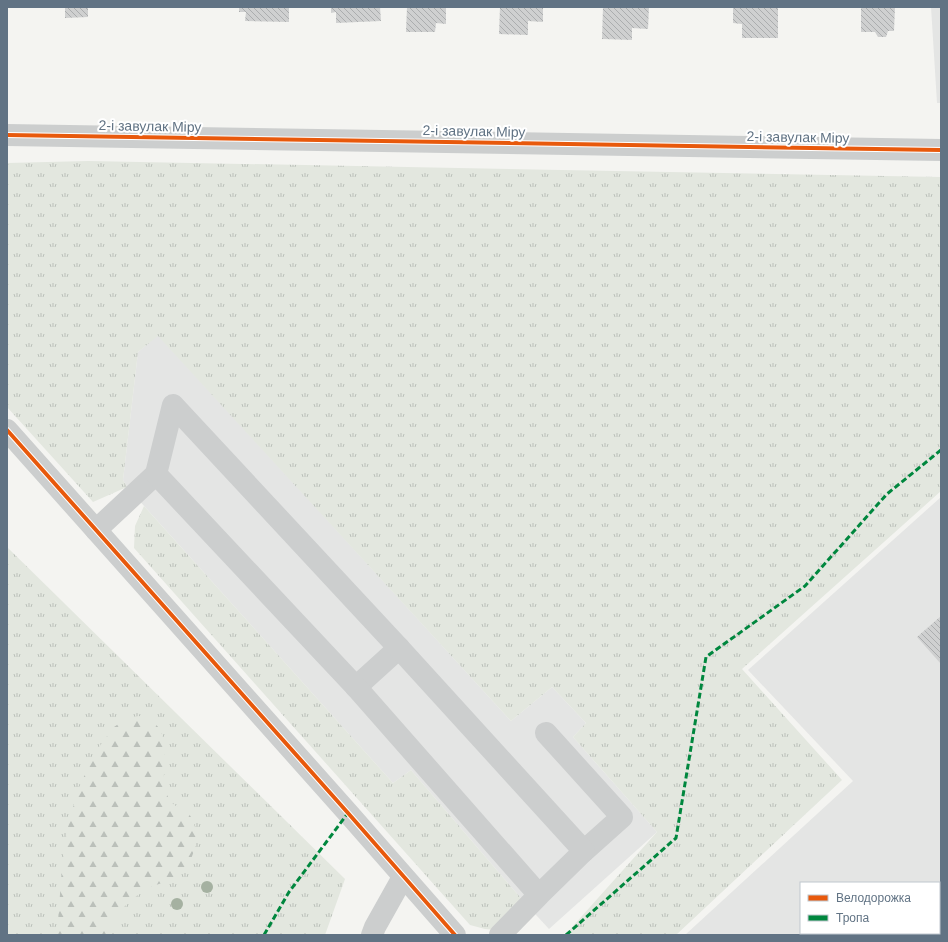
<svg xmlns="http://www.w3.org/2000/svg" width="948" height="942" font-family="Helvetica,sans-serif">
	<defs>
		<pattern id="grass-tufts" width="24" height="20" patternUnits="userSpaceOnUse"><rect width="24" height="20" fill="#e3e7df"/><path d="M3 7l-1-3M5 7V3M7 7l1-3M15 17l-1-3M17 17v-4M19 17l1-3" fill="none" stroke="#bbc0ba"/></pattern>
		<pattern id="forest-firs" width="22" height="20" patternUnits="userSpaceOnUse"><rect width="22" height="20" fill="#e3e7df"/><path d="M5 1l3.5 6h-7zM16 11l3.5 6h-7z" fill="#bbc0ba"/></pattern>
		<pattern id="building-back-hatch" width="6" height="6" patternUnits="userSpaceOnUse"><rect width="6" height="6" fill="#cfd0d0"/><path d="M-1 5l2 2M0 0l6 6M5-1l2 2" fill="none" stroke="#abadae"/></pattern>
	</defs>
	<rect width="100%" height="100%" fill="#f4f4f1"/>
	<!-- built -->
	<g fill="#e4e5e4" fill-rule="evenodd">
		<path d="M931,7H941V103H937Z"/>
		<path d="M158,335L511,721L552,687L586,723L573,737L657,832L549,929L525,903L411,770L393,783L127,487L123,480L138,352Z"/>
		<path d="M941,497V935H685L853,781L748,670ZM801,883H939V933H801Z"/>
	</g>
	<!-- grass -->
	<g fill="url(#grass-tufts)">
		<path d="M88,161L941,177V491L742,669L842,780L676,935H565L657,832L573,737L586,723L552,687L511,721L158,336L138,352L123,480L127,487L93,502L7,407V163Z"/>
		<path d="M144,506L393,783L411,770L525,903L496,930L485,929L470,925L134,548L135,526Z"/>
		<path d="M7,547L345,879L325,935H7Z"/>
	</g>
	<!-- forest -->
	<path fill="url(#forest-firs)" d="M139,716C142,717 147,718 150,720C171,732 163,761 164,779C165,789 167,801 176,806C181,809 186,810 189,814C202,832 196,860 179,874C172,881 160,883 151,887C131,897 115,913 107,935H57L63,853L70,817L80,785L96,751L114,727L127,718Z"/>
	<!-- building -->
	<g fill="url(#building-back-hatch)">
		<path d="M65,7H88V17L65,18Z"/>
		<path d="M239,7H289V22L245,21L246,12H239Z"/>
		<path d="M331,7H380L381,21L336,23V12L331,13Z"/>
		<path d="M407,7H446V24L436,23L435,32H406Z"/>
		<path d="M500,7H543V22L528,21V35L499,34Z"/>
		<path d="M603,7H649L648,29L632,28V40L602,39Z"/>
		<path d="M733,7H778V38H742V24L733,23Z"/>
		<path d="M861,7H895L894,31H888L886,37H878L875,32H861Z"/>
		<path d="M941,616V664L917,637Z"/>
	</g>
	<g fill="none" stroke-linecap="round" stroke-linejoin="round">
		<!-- minor -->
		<g stroke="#cccece" stroke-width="22">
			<path d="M7,135L941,150"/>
			<path d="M7,430L348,813L455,935"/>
			<path d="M96,530L156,474"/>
			<path d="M356,687L399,648"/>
			<path d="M546,733L622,817L584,851"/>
			<path d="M372,935L375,927L403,877"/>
			<path d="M500,935L539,895L584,851L399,648L173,405L156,474L356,687L539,895"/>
		</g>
		<!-- quiet -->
		<g stroke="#00873e" stroke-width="3" stroke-dasharray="6 3" stroke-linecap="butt">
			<path d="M264,935L289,892L348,813"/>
			<path d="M566,935L676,838L706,657L805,586L887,494L941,450"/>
		</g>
		<!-- cycleway casing -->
		<g stroke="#fff" stroke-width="6">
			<g id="cycleway">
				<path d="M7,135L941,150"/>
				<path d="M7,430L348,813L455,935"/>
			</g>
		</g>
		<!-- cycleway -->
		<use href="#cycleway" stroke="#e8590c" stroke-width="4"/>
	</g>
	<!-- trees -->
	<g fill="#a5b1a1">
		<circle cx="207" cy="887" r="6"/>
		<circle cx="177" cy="904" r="6"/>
	</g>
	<g text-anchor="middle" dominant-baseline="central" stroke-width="4" stroke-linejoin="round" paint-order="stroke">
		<!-- street labels -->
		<g font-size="14" fill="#617384" stroke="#fff">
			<text transform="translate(150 126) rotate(1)">2-і завулак Міру</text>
			<text transform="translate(474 131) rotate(1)">2-і завулак Міру</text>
			<text transform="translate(798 137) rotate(1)">2-і завулак Міру</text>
		</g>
	</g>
	<!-- border -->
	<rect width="948" height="942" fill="none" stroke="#617384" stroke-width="16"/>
	<!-- legend -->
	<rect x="800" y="882" width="140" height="52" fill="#ffffff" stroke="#c0c7ce"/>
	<rect x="808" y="895" width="20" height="6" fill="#e8590c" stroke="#c0c7ce"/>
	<text x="836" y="902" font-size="12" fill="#617384">Велодорожка</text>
	<rect x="808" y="915" width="20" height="6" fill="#00873e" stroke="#c0c7ce"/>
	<text x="836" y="922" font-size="12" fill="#617384">Тропа</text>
</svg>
